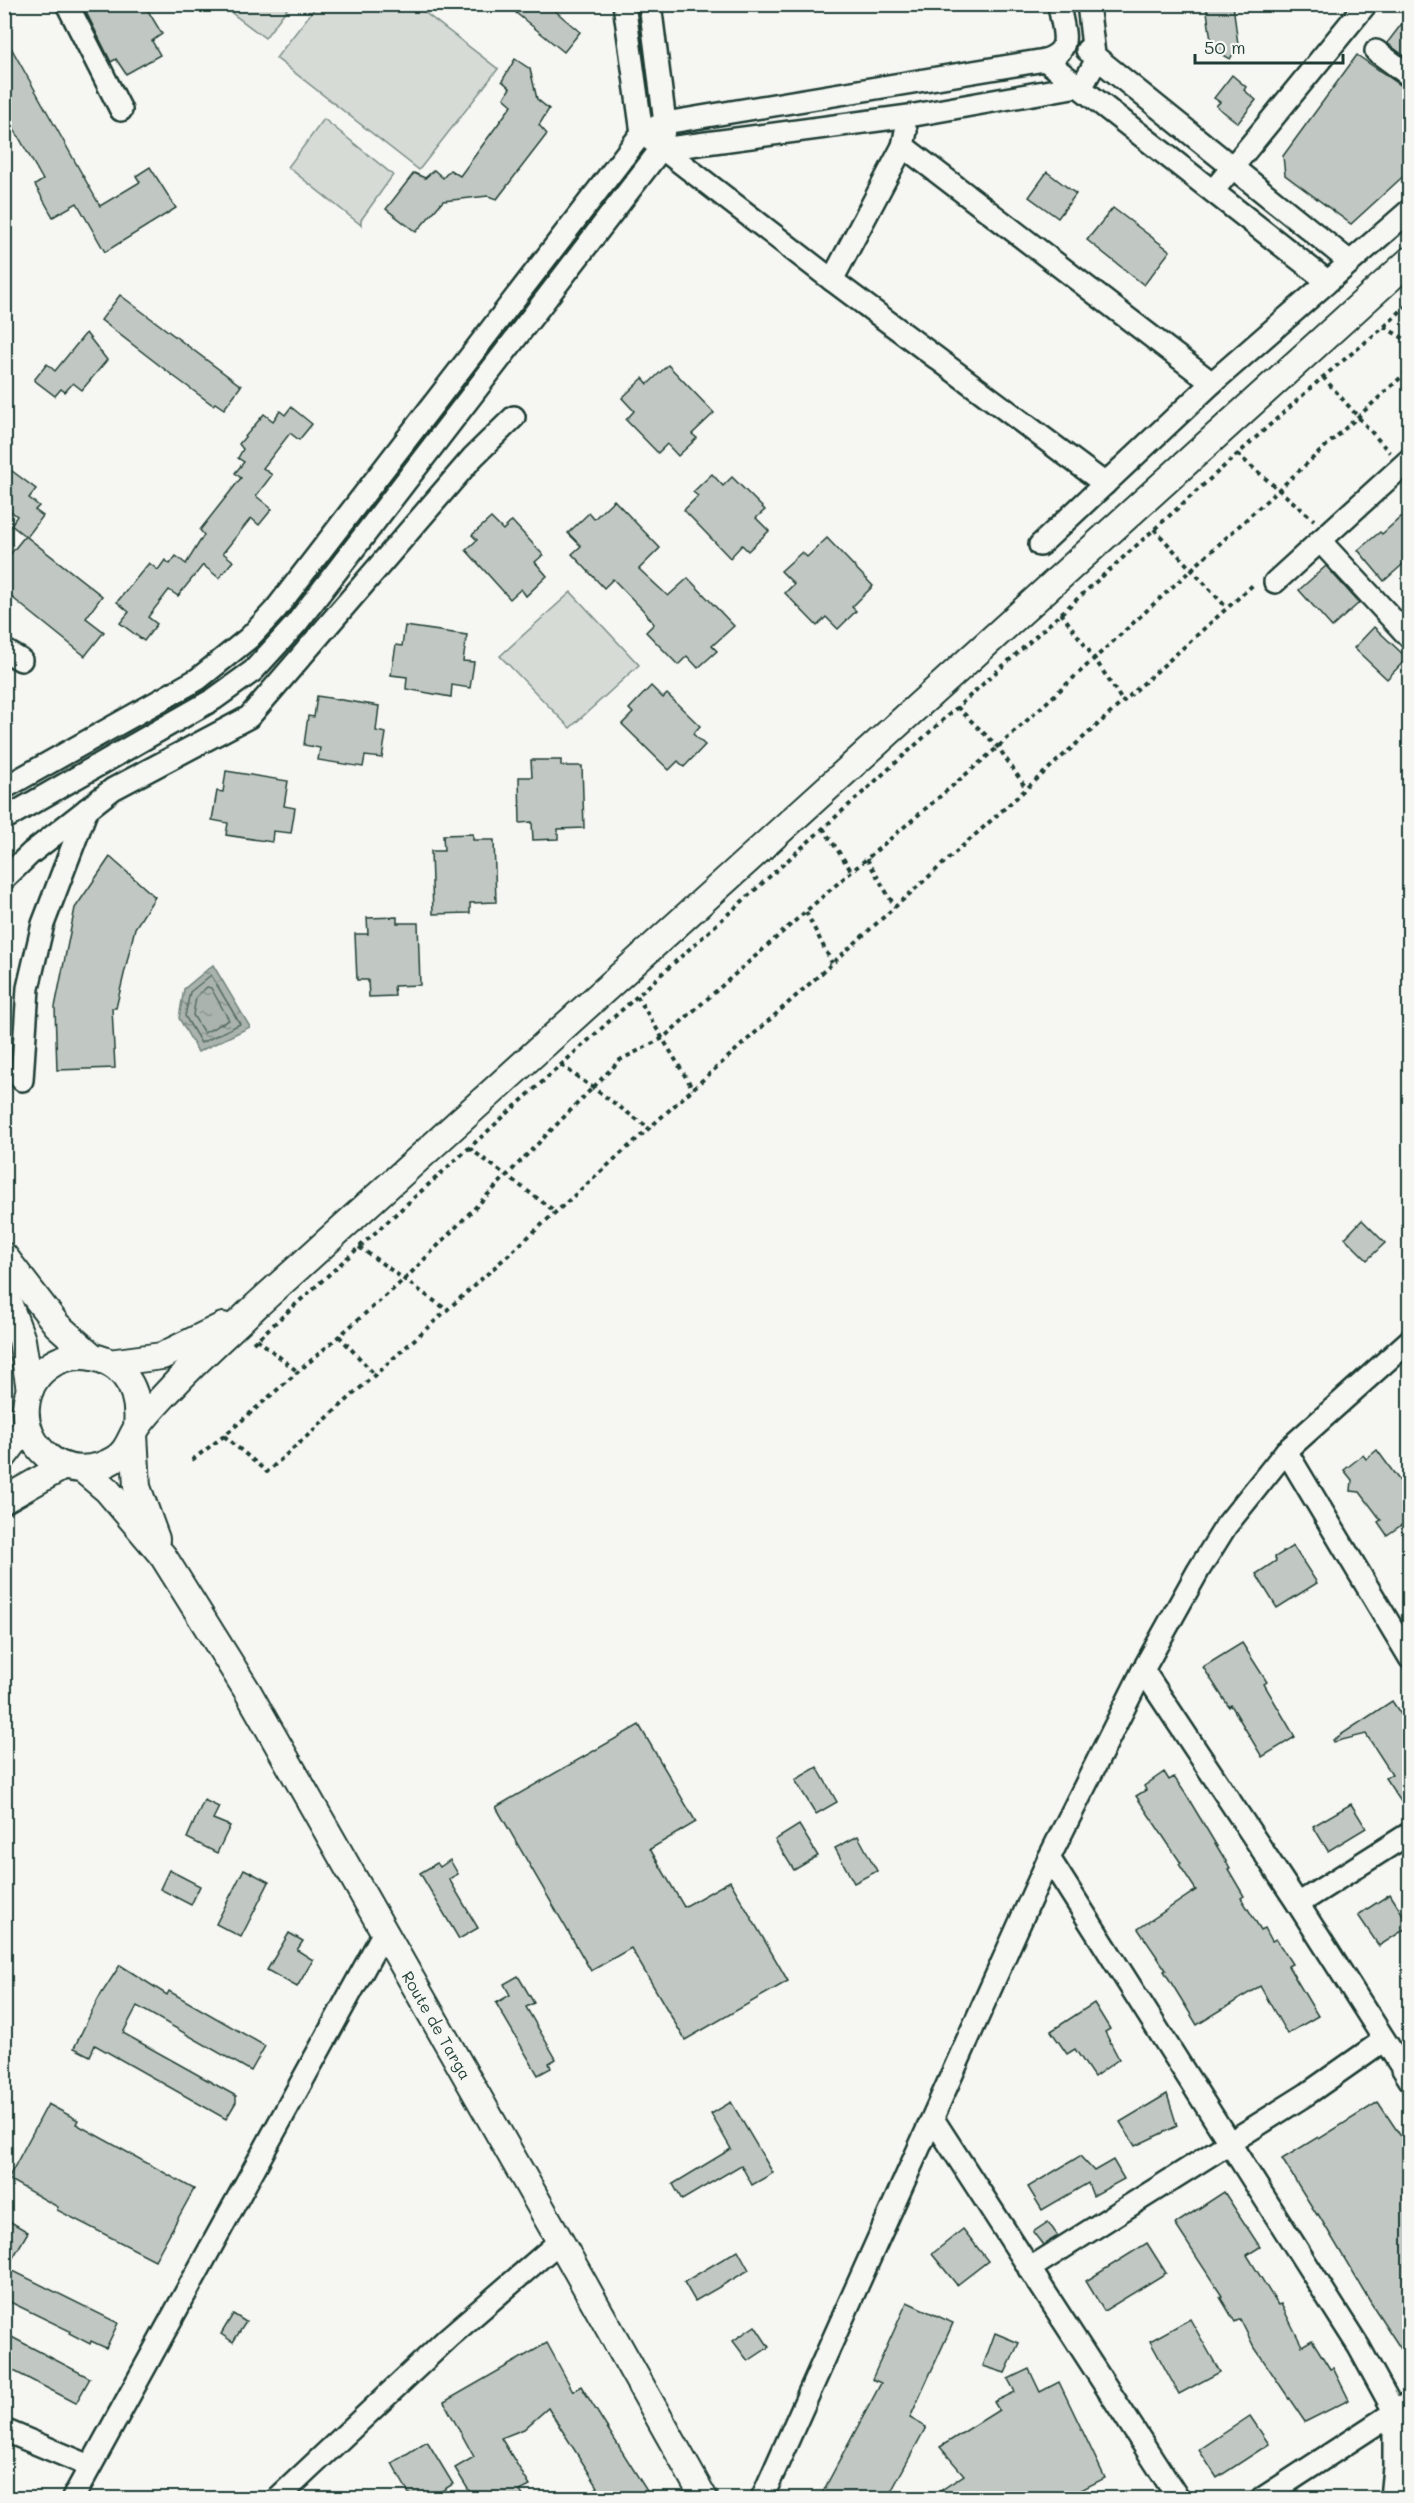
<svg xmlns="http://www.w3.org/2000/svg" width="1414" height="2503" font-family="Mali,sans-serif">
	<defs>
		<pattern id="water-ripples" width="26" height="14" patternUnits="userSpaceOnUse" patternTransform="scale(1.5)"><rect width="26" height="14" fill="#aab3ae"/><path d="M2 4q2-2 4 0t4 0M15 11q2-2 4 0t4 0" fill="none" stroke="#8a938e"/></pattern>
	</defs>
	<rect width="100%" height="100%" fill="#f6f6f2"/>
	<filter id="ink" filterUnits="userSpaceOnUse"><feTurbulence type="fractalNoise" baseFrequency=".0167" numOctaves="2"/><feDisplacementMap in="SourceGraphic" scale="12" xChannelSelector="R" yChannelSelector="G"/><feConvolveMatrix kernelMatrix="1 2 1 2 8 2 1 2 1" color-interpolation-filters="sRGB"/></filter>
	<g filter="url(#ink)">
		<!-- grass -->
		<g fill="#d6dbd6" stroke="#7a8c85" stroke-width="1.5">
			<path d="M318,4L415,5L498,69L419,170L276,58Z"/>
			<path d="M221,5H290L265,38Z"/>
			<path d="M324,119L393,175L361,220V225L288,167Z"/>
			<path d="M571,592L639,665L570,728L500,656Z"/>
		</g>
		<!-- water -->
		<path fill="url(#water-ripples)" stroke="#72847d" stroke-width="1.5" d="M213,965L250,1027L198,1052L179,1018L184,989Z"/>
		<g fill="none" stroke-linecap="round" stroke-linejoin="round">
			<!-- shore -->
			<g stroke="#576c65" stroke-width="1.5">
				<path d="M211,975L240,1024L201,1043L185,1016L190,992Z"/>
				<path d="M207,987L211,988L229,1020L204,1033L193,1015L196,997Z"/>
			</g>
		</g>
		<!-- building -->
		<g fill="#c1c8c3" stroke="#1f3d34" stroke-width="1.5">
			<path d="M82,4H144L162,34L152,41L160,55L126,74L116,59L111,62Z"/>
			<path d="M523,4H547L580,32L564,52L516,13Z"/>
			<path d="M1206,4H1233L1238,45L1230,59L1212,48Z"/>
			<path d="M1410,13V60L1387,43Z"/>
			<path d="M4,35L100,206L140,182L136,176L150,167L176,208L105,252L77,203L53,217L35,185L43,180L4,111Z"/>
			<path d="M1357,55L1402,86L1410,89V170L1351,224L1285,175L1283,156Z"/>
			<path d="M515,59L530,69L537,99L549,109L539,125L547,134L497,199L488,196L443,201L416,232L386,209L414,173L425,178L434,170L443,178L450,170L460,176L512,105L504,98L510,88L502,81Z"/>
			<path d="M1232,75L1246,87L1244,90L1256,100L1238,123L1216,106L1220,102L1214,98Z"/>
			<path d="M1047,172L1076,194L1058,218L1029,197Z"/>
			<path d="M1113,208L1170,251L1144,285L1087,240Z"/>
			<path d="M120,295L241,386L224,409L215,403L213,405L172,375L101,320Z"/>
			<path d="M86,333L107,360L82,390L73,383L65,392L61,389L55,396L34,380L47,364L55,371Z"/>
			<path d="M668,365L714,413L692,434L697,438L678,456L667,444L658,453L626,420L634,411L622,398L643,378L648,384Z"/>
			<path d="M291,407L312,424L299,440L290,433L263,468L272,475L256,496L272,509L259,525L251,518L223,553L233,561L219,578L203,565L178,596L169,590L148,617L157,624L144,641L120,623L129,612L117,602L149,563L158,570L165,560L170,564L176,556L186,564L204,535L200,530L241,478L235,473L244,462L238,458L243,449L239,444L264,414L273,421L280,411L285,415Z"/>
			<path d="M4,465L36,489L29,498L39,506L35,510L43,516L27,537L102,596L86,618L104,632L85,656L4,591V562L25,536L11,525L17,516L4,506Z"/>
			<path d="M712,474L723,486L732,477L765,510L756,518L769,531L748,551L742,545L730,558L684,510L698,496L693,492Z"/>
			<path d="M614,500L660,548L639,569L668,596L688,578L734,626L712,646L717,651L698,668L687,656L678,665L646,632L654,624L643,610L613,579L604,588L572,554L581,546L568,533L589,513L594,519Z"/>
			<path d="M1410,509V558L1384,581L1358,550L1380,532L1382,534Z"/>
			<path d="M491,518L503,530L512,521L543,555L535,562L547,576L526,596L521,589L510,599L466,550L477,540L472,535Z"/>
			<path d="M827,538L873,586L852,607L856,611L838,629L826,617L817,626L785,593L794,584L781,571L802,552L807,557Z"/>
			<path d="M1326,566L1359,603L1332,627L1299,590Z"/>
			<path d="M405,626L467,635L463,661L474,662L470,688L452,685L451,697L406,689L407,677L391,675L396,645L402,646Z"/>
			<path d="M1374,627L1407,658L1387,679L1354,648Z"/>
			<path d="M651,686L663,698L667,694L700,726L693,734L705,745L684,767L678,761L669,770L622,724L633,713L629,709Z"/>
			<path d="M317,696L379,706L376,731L386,733L382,758L365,756L363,767L318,760L320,748L304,745L308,716L314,717Z"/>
			<path d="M531,760H561V766H582L584,828L558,829V839L533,840L532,822L520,823L519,777H532Z"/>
			<path d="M226,771L288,781L284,806L295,808L291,833L273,831L272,842L226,835L228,823L212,820L217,791L223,792Z"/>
			<path d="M473,834V840H494L496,902L470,903V913L433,914L431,851H444L443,835Z"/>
			<path d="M110,857L155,897L135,928L116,1008H112L115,1068L57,1070L55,1007L75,908Z"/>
			<path d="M397,917V923H418L420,985L394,986L395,996L369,997L368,980H357L355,934H368L367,918Z"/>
			<path d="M1362,1220L1385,1243L1367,1260L1345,1238Z"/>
			<path d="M1377,1450L1410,1495V1519L1387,1535L1378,1522L1381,1520L1360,1492L1351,1491L1352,1480L1344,1470L1363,1455L1366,1459Z"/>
			<path d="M1293,1546L1317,1583L1277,1608L1256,1574L1276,1561L1275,1557Z"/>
			<path d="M1242,1643L1267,1682L1264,1684L1295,1737L1262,1757L1231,1705L1229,1707L1203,1667Z"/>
			<path d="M1392,1701L1410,1728V1815L1385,1778L1392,1774L1366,1734L1334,1742L1333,1740Z"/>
			<path d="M639,1725L696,1822L650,1849L684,1907L730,1881L788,1981L685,2040L631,1948L591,1971L496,1807Z"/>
			<path d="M817,1767L837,1802L816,1814L795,1780Z"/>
			<path d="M1164,1772L1169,1780L1174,1777L1185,1793L1230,1868L1228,1869L1244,1896L1241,1898L1261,1930L1265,1928L1272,1941L1276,1939L1292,1964L1288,1966L1318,2016L1287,2034L1260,1986L1197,2025L1164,1971L1166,1970L1138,1929L1196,1890L1179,1864L1181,1863L1136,1796L1146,1790L1144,1786Z"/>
			<path d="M204,1800L219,1807L213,1819L230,1826L217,1853L187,1838Z"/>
			<path d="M1351,1804L1366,1828L1328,1851L1313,1826Z"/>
			<path d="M799,1825L818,1856L794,1870L775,1840Z"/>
			<path d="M858,1836L877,1871L854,1883L835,1848Z"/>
			<path d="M450,1860L458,1874L449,1879L478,1928L459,1939L420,1873L437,1863L440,1867Z"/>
			<path d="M244,1869L269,1882L241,1937L216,1924Z"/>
			<path d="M169,1870L200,1886L191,1905L160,1889Z"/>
			<path d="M1390,1894L1410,1926L1379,1946L1358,1915Z"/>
			<path d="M289,1933L303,1941L297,1950L313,1960L297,1987L267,1970Z"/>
			<path d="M120,1965L167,1995L169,1991L265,2046L251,2071L137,2006L123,2033L236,2096V2102L226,2119L95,2045L90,2056L74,2048L98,1999Z"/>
			<path d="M518,1976L534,2003L526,2007L556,2059L549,2063L551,2068L538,2075L496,2003L510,1995L504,1984Z"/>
			<path d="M1094,2003L1110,2029L1105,2032L1119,2059L1094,2077L1075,2049L1067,2054L1051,2031Z"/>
			<path d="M1167,2094L1177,2126L1135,2146L1120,2122Z"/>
			<path d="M731,2102L773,2173L752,2185L741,2165L682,2200L673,2184L731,2149L711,2114Z"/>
			<path d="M1378,2102L1410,2150V2363L1371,2303L1318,2214L1317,2215L1282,2159L1318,2137L1319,2139Z"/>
			<path d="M48,2104L78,2120L76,2124L194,2189L155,2260L57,2210L58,2207L8,2179Z"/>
			<path d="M1080,2156L1094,2171L1113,2160L1124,2179L1093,2196L1088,2183L1042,2210L1028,2187Z"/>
			<path d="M1224,2192L1260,2247L1247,2255L1278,2305L1281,2304L1302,2346L1312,2340L1330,2369L1333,2368L1349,2400L1305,2422L1253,2345L1240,2319L1235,2322L1220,2297L1222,2296L1175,2224Z"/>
			<path d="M4,2218L28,2232L7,2268L118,2323L106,2348L91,2341L90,2344L69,2333L70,2331L4,2299Z"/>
			<path d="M1048,2222L1058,2236L1043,2245L1033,2232Z"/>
			<path d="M963,2229L988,2261L957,2285L932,2254Z"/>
			<path d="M1147,2243L1166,2273L1104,2311L1086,2281Z"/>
			<path d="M738,2250L749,2270L695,2301L684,2282Z"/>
			<path d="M907,2302L953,2323L910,2418L926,2427L887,2499H819L881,2383L872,2379Z"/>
			<path d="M233,2314L246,2322L233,2342L221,2334Z"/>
			<path d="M1190,2319L1220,2372L1179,2394L1150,2341Z"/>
			<path d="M755,2326L769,2347L748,2361L733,2341Z"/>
			<path d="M4,2333L90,2378L76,2403L4,2366Z"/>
			<path d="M995,2333L1019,2343L1005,2373L983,2366Z"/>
			<path d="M547,2343L573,2391L581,2386L652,2499H580L598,2487L548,2408L524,2429L501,2438L530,2486L520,2491L525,2499H474L455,2468L474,2457L444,2402Z"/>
			<path d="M1029,2369L1040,2392L1059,2382L1105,2478L1073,2494L1075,2499H928L964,2475L940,2447L999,2410L994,2402L1015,2392L1008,2379Z"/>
			<path d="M1250,2416L1269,2444L1217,2478L1199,2450Z"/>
			<path d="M427,2441L453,2484L429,2499H412L392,2463Z"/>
		</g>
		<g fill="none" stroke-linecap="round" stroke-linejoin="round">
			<!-- minor casing -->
			<g stroke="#1f3d34" stroke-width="26">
				<g id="minor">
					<path d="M67,4L121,110"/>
					<path d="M624,4L642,133L832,280L1105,484"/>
					<path d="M1087,50L1350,262"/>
					<path d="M1376,51L1410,76"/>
					<path d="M1045,60L1327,281"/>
					<path d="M903,146L1212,383"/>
					<path d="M661,149L909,116L1078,86L1086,79L1095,63L1088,4"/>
					<path d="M1213,191L1366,4"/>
					<path d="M832,280L903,146L906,131"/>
					<path d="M1320,541L1410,638"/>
					<path d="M1040,545L1212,383L1410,210"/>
					<path d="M1275,582L1410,459"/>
					<path d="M4,650L21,660"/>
					<path d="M4,788L198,679L249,638L276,609L642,133L665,123L1045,60C1075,50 1062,30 1059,4"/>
					<path d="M4,819L214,699L253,671L296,624L661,149L665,123L650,4"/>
					<path d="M4,879L31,853L113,789L249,717L473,457L514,417"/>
					<path d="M22,1080L28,988L43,924L87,809"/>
					<path d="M1286,1451L1410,1658"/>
					<path d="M1143,1670L1298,1904L1410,2080"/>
					<path d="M1049,1858L1359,2347L1394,2411V2467L1391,2498"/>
					<path d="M1298,1904L1410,1833"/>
					<path d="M933,2119L1178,2498"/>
					<path d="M1029,2269L1307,2094L1384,2040"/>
					<path d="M4,2430L90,2466"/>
					<path d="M73,2498L384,1932"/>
					<path d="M278,2498L449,2337L560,2241"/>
					<path d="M762,2498L1049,1858L1143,1670L1198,1571L1226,1526L1286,1451L1410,1340"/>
					<path d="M1263,2498L1410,2402"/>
				</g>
			</g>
			<!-- major casing -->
			<g stroke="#1f3d34" stroke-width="30">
				<g id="major">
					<path d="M4,1256L57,1325L92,1356"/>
					<path d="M4,1291L22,1340L30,1390"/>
					<path d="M109,1363L162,1356L223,1326"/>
					<path d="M137,1427C146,1336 32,1336 26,1407C24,1426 33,1444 47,1456C66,1473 94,1472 115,1459C128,1451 130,1438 138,1426C148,1412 162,1398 174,1385C200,1357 229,1332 257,1305L1410,260"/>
					<path d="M134,1434L137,1487L156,1539"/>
					<path d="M4,1456L27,1426"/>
					<path d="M82,1469L107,1490L163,1556L248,1692L560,2241L704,2498"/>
					<path d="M4,1500L64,1466"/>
				</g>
			</g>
			<!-- path -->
			<g stroke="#1f3d34" stroke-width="4" stroke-dasharray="4.5 4.5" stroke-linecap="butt">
				<path d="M1384,327L1410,342"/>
				<path d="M1323,377L1390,453"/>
				<path d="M1237,454L1314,520"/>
				<path d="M1154,529L1227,608"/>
				<path d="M1061,613L1095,659L1123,702"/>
				<path d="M957,707L998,747L1026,788"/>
				<path d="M823,828L852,872"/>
				<path d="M867,859L895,907"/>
				<path d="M806,912L832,963"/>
				<path d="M637,996L693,1089"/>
				<path d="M561,1065L649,1128"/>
				<path d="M469,1148L556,1212"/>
				<path d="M359,1247L447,1310"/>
				<path d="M339,1336L375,1375"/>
				<path d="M257,1339L298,1372"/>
				<path d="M253,1343L1323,377L1384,327L1410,302"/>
				<path d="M224,1436L267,1472L1255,583"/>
				<path d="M192,1460L224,1436L406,1278L620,1060L663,1038L830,890L998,747L1410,369"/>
			</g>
			<!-- minor -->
			<use href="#minor" stroke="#f6f6f2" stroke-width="21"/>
			<!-- major -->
			<use href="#major" stroke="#f6f6f2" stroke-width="26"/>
		</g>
	</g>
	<g text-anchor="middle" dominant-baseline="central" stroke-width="4.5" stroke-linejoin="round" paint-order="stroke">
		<!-- street labels -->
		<g font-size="16" fill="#1f3d34" stroke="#f6f6f2">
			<text transform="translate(437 2025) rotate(60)">Route de Targa</text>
		</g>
	</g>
	<!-- margin -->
	<rect width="1414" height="2503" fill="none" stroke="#f6f6f2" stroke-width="24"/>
	<rect x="12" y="12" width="1390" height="2479" fill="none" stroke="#1f3d34" stroke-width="2" filter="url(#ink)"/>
	<!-- scale -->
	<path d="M1195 54v9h148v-9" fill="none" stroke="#1f3d34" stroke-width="3"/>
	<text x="1204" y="54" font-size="18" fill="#1f3d34" stroke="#f6f6f2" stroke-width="4.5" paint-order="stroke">50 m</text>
</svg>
